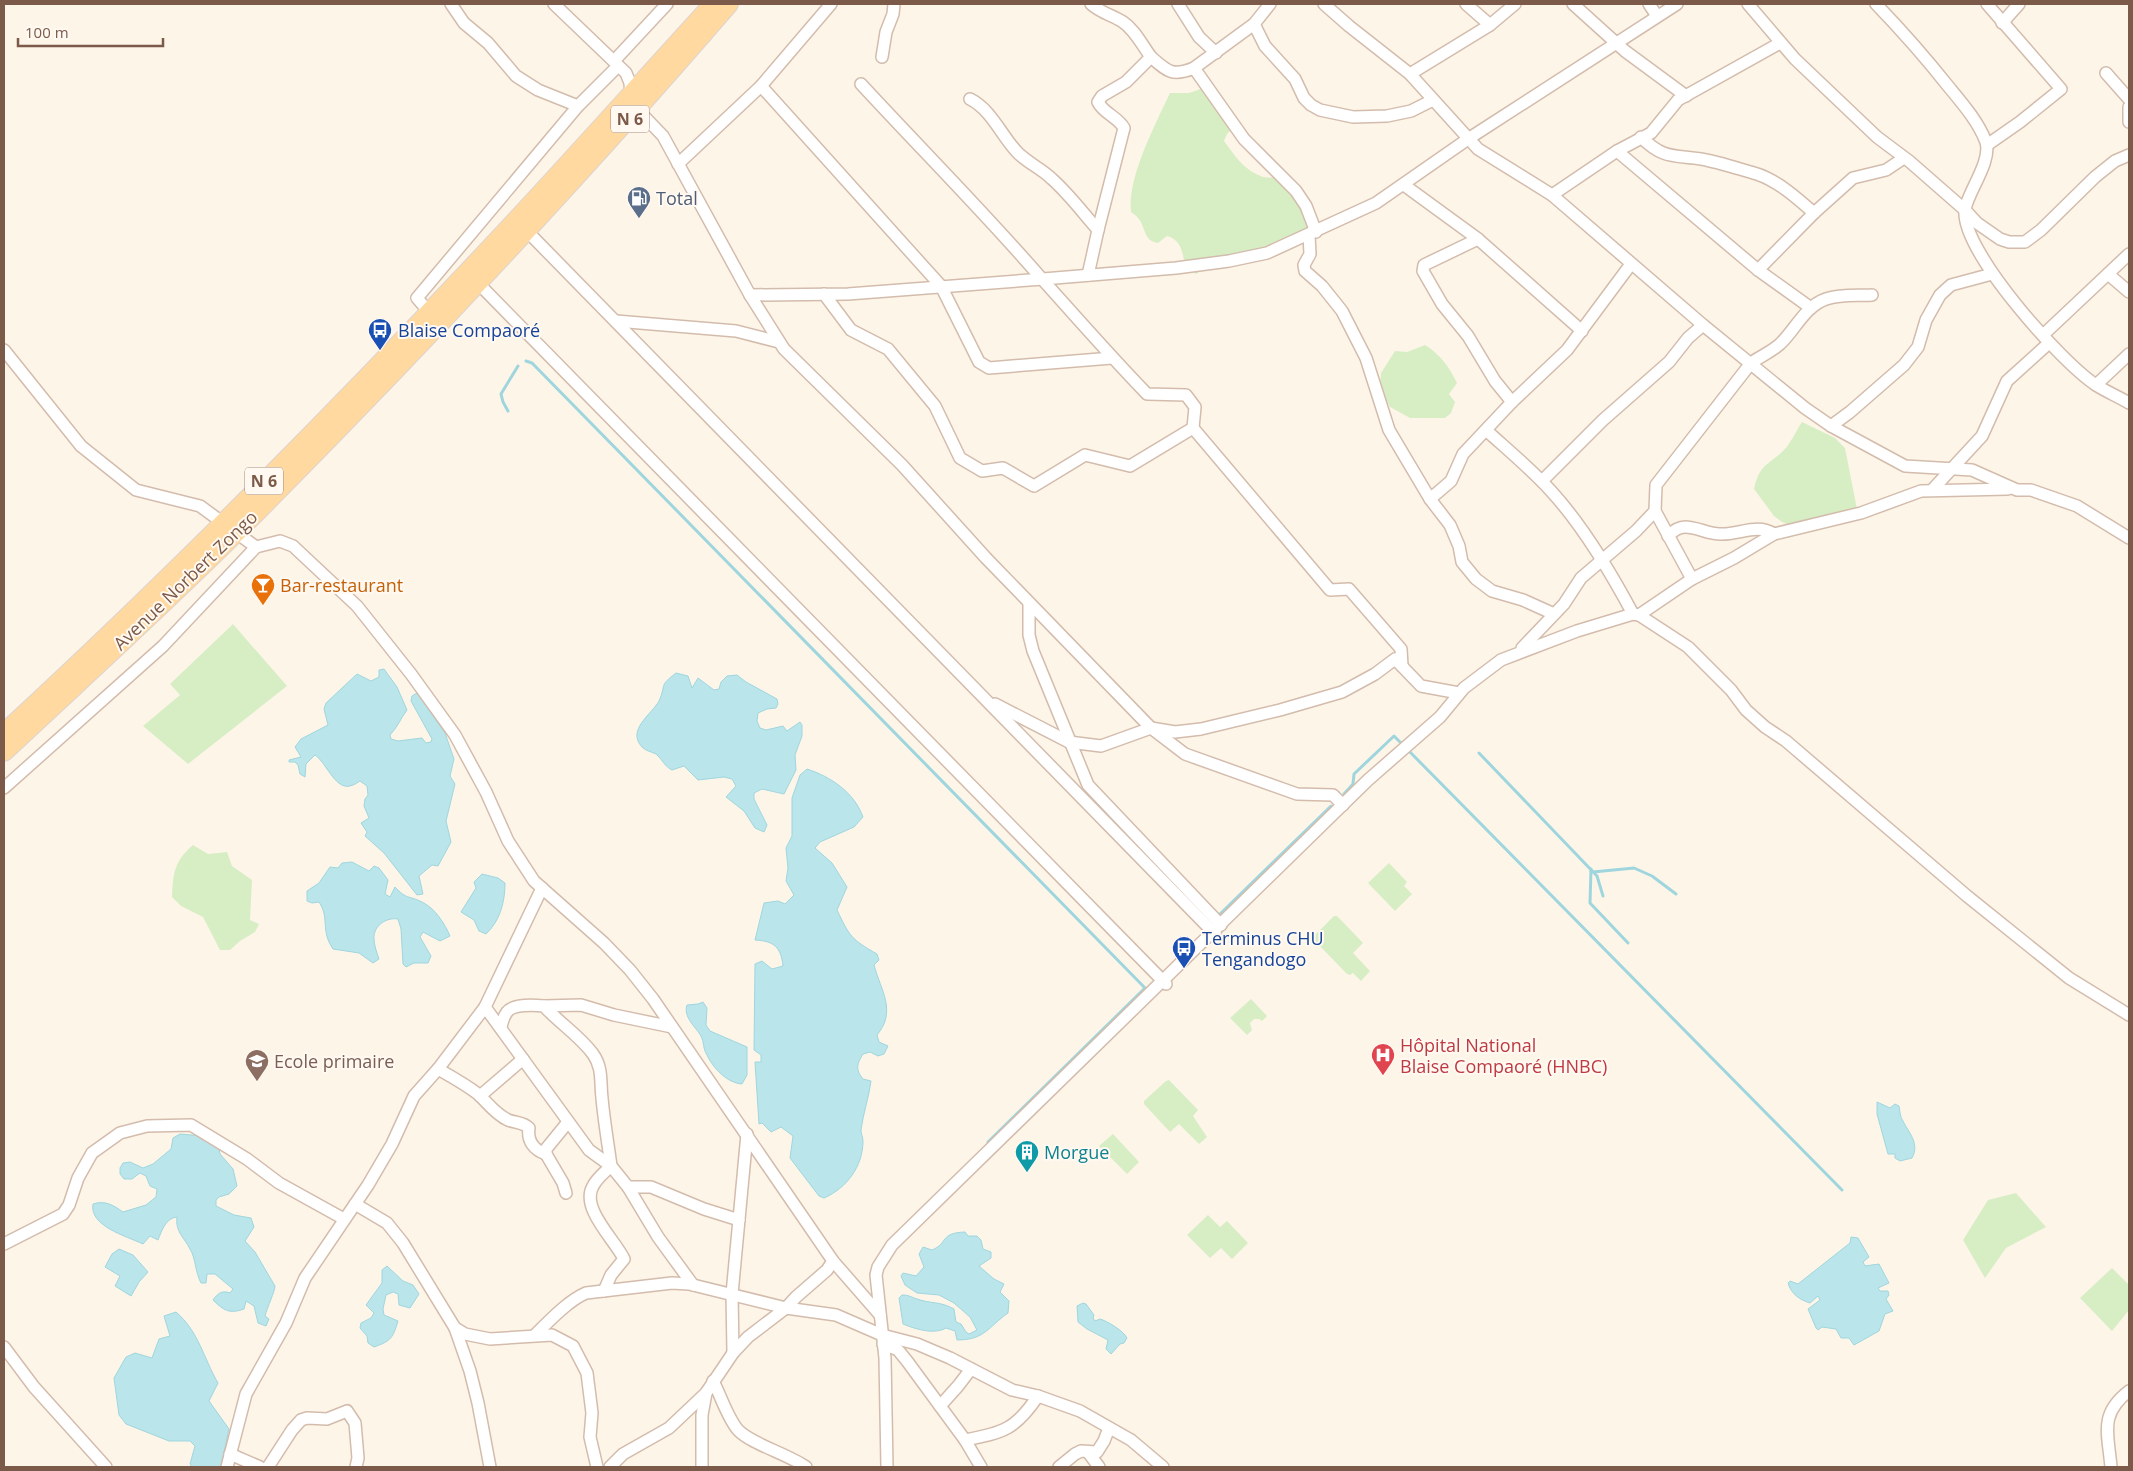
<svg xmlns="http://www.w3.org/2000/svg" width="2133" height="1471" font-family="'Open Sans',sans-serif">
	<rect width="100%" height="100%" fill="#fef5e9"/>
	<!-- green -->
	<g fill="#d7eec5">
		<path d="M1206,87L1232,129L1227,134L1224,141C1235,156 1245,171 1263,177C1268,178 1275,177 1279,179C1292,185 1304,214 1311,227L1292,242L1215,261L1196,274L1185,267C1183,254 1182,240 1167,236L1158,243C1143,241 1146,227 1138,218C1136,215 1133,214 1131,212C1127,178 1155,125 1170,93H1189Z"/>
		<path d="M1425,345C1440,354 1450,368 1457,383L1449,394L1455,402L1451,413L1445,418H1410L1390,407L1380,387L1381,373L1395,351L1407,352Z"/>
		<path d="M1802,422L1835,438L1845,448L1857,509L1795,527L1782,522L1774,516L1754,489C1759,466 1766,466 1782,452C1790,445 1796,431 1802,422Z"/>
		<path d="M233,624L287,686L188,764L143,726L180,695L170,684Z"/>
		<path d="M193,845L208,854L227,852L232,866L252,880L250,920L259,924L255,932L240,941L230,950H220L203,917L181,906L172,897C173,874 174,861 193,845Z"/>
		<path d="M1389,863L1407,882L1404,886L1412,894L1395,911L1368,883Z"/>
		<path d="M1334,916H1337L1363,943L1353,953L1370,971L1361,981L1353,973L1350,975L1347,974L1314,940L1313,937Z"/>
		<path d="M1251,999L1267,1016L1262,1021L1259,1019H1254L1250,1023L1252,1030L1247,1035L1230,1018Z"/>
		<path d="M1169,1080L1198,1110L1193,1116L1207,1137L1199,1144L1179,1124L1170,1132L1144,1104V1101L1166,1081Z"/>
		<path d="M1113,1134L1139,1162L1127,1174L1099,1146Z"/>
		<path d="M2016,1193L2046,1227L2006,1248L1985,1278L1963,1240L1988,1200Z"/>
		<path d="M1208,1215L1220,1227L1227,1221L1248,1243L1232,1259L1221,1248L1210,1258L1187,1235Z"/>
		<path d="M2112,1268L2129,1285V1310L2112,1331L2080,1298Z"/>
	</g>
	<!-- water -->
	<g fill="#bae5eb" stroke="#9fd6de">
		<path d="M384,669L397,687L407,710C401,718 397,728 390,735L391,739L398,741L422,738L426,743L431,742L432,739L411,701L412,696L417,693L445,733L454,759L450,776L455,784L446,821L451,842L438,866L432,865L419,876L423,894L417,895L384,853L365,836L367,832L361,823L369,818L364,806L365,799L368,795L367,786L360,781C358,782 356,784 353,785C336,793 327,763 315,755L306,764L305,777L300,774L298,765L295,762H289V760L301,757L295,747L301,739L328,725L324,709L326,703L357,674L371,681L379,677V670Z"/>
		<path d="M676,673L688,676L692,688L698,678L714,690L719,689L721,682L727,676L737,675L746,682L777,699L778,704L776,708L767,709L758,713L757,721L760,728L766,730L783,726L787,731L800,722L802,725V736L795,755L796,770L784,794L762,789L754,793V799L767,825L764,832L755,828L744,811L726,797L736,786L732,779L724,777L698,780L684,766L672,770C665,767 662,759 656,754C652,752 646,751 642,747C626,730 652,714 659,701C667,683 658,687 676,673Z"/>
		<path d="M807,769C831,777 854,792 863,817L854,827L820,842L815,848L832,863L847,887L837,910C850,937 851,939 877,954L879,960L874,965C881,991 897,1011 877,1035L879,1042L888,1046L884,1054L878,1056L870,1052L863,1054C857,1064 855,1069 863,1079L871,1081C869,1097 863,1114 861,1130C861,1134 863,1137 863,1141C863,1166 847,1188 824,1198L819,1196L790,1158L793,1136L781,1127L771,1132L762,1123L759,1124L755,1062H761V1055L754,1050L755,964L762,961L772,969L783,966C781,947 774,941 755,940L764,903L778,901L785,904L794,895L786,881L788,868L786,848L792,836V798L800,775Z"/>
		<path d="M352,862L369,871L374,866L379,868L388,880L385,894L390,897L395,887C407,900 408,895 422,902C435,908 445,924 450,936L440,941L423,932L420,937L431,956L428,963H414L406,967L403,964L401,929L398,919C386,917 373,926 374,939C374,945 377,953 379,959L373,963L359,953L333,949C320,930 330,918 319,902L312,903L307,901V891L319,883L330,867L338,868L342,863Z"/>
		<path d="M482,874L498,878L505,883C505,902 500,921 486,934L479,931L474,920L461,912L476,888L474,882Z"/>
		<path d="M703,1002L707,1008L706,1025L710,1031L747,1047V1075L742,1084C727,1083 713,1068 707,1055C703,1049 704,1042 701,1036C695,1026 683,1017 687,1005L698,1004Z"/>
		<path d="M1877,1102L1890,1108L1895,1104L1899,1106C1900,1111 1900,1117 1903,1121C1909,1133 1920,1144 1912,1158L1900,1161L1895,1158V1154H1888L1877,1114Z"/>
		<path d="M180,1134L203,1136L218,1145L220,1154L233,1169L237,1186L229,1194L219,1197L216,1200V1206L234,1215L251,1218L254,1227L245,1241L255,1252L275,1286C275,1291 267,1308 265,1316L269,1319L266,1326L258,1323L254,1306L246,1301L244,1309C230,1314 224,1311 213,1300C218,1293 222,1290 230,1293L233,1289L215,1274H207L206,1283H201C195,1272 196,1259 190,1249C184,1237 175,1232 177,1217C166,1218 162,1230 158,1240L150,1236L143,1244C126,1236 89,1226 93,1204C105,1200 113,1205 123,1212L146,1205L156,1197L157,1189L150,1186L146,1176L140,1173L132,1179H124L120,1174V1168L123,1163L130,1162L143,1168L153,1164L171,1149L173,1138Z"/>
		<path d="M965,1232L968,1236H977L981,1240L983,1249L991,1252V1258L979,1266L994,1279L1004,1284L1000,1292L1009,1301L1008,1313C988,1327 985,1340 957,1340L955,1331L946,1328C934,1335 915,1329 903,1324L899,1298L902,1295C909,1295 911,1297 917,1299C931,1304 940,1301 954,1309L956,1322L961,1324L966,1332L969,1334L977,1330L970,1317L954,1303L939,1295L917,1293L905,1285L901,1276L903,1273L916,1276L924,1267L919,1254L923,1247L932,1250C949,1243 939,1233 965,1232Z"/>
		<path d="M1851,1237L1858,1238L1869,1257L1863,1262L1865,1266L1879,1264L1889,1283L1878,1288L1880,1291H1888L1889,1295L1886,1299L1893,1311L1885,1314L1879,1331L1854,1345L1849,1338H1841L1836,1329L1822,1327L1818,1330L1816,1328L1808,1309L1820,1300L1818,1296L1810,1303C1800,1300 1791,1294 1788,1283L1790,1281L1798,1284L1850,1243Z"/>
		<path d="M119,1249L133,1255L148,1272L139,1282L131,1296L115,1286L120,1276L105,1267L112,1254Z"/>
		<path d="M387,1266L403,1281L413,1285L419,1294L410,1308L399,1305L398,1294L393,1292L386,1295L383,1309L384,1315L398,1321C393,1338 391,1341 374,1347L368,1343L367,1336L360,1328L361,1323L371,1318L374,1313L366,1305L382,1283V1270Z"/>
		<path d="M1083,1303L1086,1304L1094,1315L1093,1318L1095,1321L1100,1319C1107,1321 1124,1331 1127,1338L1124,1343L1120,1344L1111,1354L1106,1349L1108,1340L1087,1329L1078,1322L1077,1306Z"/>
		<path d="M176,1312C199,1332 203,1357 218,1383L209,1401L229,1429L221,1466L219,1467H192L190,1464L195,1446L190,1441H169L126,1424L119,1415L114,1378L126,1357L135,1353L152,1358L159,1339L170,1336L164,1316Z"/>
	</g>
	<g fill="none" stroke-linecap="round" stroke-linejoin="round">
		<!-- stream -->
		<g stroke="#9fd6de" stroke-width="3">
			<path d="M526,361L532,363L1145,988L988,1142"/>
			<path d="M508,411L503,402L501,394L518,366"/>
			<path d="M1407,749L1842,1190"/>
			<path d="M1479,753L1597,876L1603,896"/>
			<path d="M1344,794L1353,784L1354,774L1394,736L1403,745"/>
			<path d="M1591,869L1590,903L1628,943"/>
			<path d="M1593,872L1634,868L1652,876L1676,894"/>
			<path d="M1219,915L1331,806"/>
		</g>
		<!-- minor casing -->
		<g stroke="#d3bcac" stroke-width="14">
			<g id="minor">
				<path d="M451,4L464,23L488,43L516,76L538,90L578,106"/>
				<path d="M554,4L626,73L630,83L631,94L638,110L663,136L750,295L784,349L902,465L986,558L1151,728L1185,754L1297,794L1333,795L1343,805"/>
				<path d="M1091,4C1101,13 1112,15 1123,22C1135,30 1142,45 1151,57"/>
				<path d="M1178,4L1199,37L1216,53"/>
				<path d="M1324,4L1349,26L1410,74L1478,149L1552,195L1703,325L1805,408L1831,426L1905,466L1972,470L2017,490H2031L2077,506L2129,538"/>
				<path d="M1466,4L1490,25"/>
				<path d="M1573,4L1625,51L1686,96"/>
				<path d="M1649,4L1657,16"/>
				<path d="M1748,4L1795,59L1877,137L1909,161L1965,210L1977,223L2000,239L2009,242H2025L2041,230L2095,177L2115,161L2129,155"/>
				<path d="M1876,4C1901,30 1925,57 1948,86C1962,103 1978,121 1986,142C1992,162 1967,193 1965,210C1961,251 2062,363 2096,385C2107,392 2119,397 2129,403"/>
				<path d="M1987,4L2061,89L2020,122L1987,145"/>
				<path d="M2002,23L2019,4"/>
				<path d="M1254,24L1265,46L1295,79L1304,98L1311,105L1320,110L1353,117L1387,116L1411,111L1433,100"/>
				<path d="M882,57L886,32L893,14L894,4"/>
				<path d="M614,61L667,4"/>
				<path d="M1194,68L1244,139L1296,191L1306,206L1316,232"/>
				<path d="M2106,73L2129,99"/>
				<path d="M1410,74L1490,25L1515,4"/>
				<path d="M861,84C921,149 984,212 1042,279C1077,318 1111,357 1147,394L1186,395L1195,407L1193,428"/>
				<path d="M761,86L941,286L979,362L989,368L1112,358"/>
				<path d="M970,99C992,110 1002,137 1018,153C1028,163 1042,169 1052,179C1069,194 1083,213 1098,230L1088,275"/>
				<path d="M2129,107V122"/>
				<path d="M1641,137C1663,159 1673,155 1701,159C1719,162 1739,169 1757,174C1778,181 1797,198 1814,213"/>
				<path d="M1617,151L1758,270L1811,308"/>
				<path d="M678,164L761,86L831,4"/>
				<path d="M1404,185L1478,239L1582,331"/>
				<path d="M1552,195L1617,151L1651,133L1678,100L1780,43"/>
				<path d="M523,227L1216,935"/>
				<path d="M1098,230L1124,128C1118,117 1103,113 1098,102L1102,96L1126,82L1151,57C1167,71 1172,77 1194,68L1254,24L1270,4"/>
				<path d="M1309,235L1310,254L1304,265L1305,271L1322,286L1342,311L1366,358L1389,430L1430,499L1450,525L1459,546L1462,562L1476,579L1492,591L1523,600L1554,614"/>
				<path d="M1478,239L1424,265L1423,271L1442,304L1468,336L1495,381L1512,402"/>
				<path d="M1758,270L1814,213L1853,178L1886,170L1904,158"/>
				<path d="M2108,274L2129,292"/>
				<path d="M474,279L1166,984"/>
				<path d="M824,294L851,330L888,349L935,406L960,458L982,471L1003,468L1034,486L1085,455L1130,466L1193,428L1330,590L1349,589L1401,649L1402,666"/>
				<path d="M750,295L848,294L1043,279L1176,268L1229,261L1267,253L1376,203L1468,139L1677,4"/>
				<path d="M429,312L417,298L578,106L618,66"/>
				<path d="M616,321L736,331L779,342"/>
				<path d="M2043,335L2129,254"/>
				<path d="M4,350L81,446L136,490L200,506L256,547"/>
				<path d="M2096,385L2129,354"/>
				<path d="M1831,426L1850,412L1904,365L1918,347L1926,320L1940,295L1951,285L1992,274"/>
				<path d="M1487,431C1508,450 1531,469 1551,491C1584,527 1610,571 1633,614"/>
				<path d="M1542,481L1603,420L1669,362L1688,338L1703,325"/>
				<path d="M1933,489L1982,436L2007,381L2049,343"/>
				<path d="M1430,499L1451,481L1463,454L1512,402L1567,350L1631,264"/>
				<path d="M1668,536C1673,531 1678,527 1685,527C1697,527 1708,534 1720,534C1739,535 1757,523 1774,534"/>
				<path d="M1692,579L1655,511L1656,485L1751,363C1761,356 1771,352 1780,344C1795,330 1805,306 1826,299C1841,294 1857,296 1872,295"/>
				<path d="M1029,603V635L1033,651L1088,785L1221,925"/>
				<path d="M1639,615L1692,579L1734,558L1774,534L1861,513L1921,491L2008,489"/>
				<path d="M1522,651V648L1564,604L1581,578L1636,531L1655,511"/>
				<path d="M995,704L1069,742L1101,746L1151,728L1175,732L1201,729L1280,710L1342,692L1375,674L1395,659L1421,686L1459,693"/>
				<path d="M4,788L163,646L256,547L280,541L293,546L357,606L411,674L455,735L486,792L508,841L534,881L604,943L630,970L653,999L833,1261L880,1315"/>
				<path d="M544,1006L581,1005L614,1015L672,1027"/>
				<path d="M485,1007L589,1150L611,1166L628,1187L658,1237L693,1285"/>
				<path d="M501,1027C502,1022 504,1016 507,1012C513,1004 534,1005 544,1006C559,1023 579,1035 593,1054C603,1068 600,1082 602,1098C604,1121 608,1143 611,1166C605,1172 597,1178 593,1186C580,1208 615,1240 624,1259L611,1275L604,1291"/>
				<path d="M438,1069C452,1077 465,1084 478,1094C488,1103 495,1114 508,1120C515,1123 523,1122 529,1128C527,1141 534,1150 546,1154"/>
				<path d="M480,1096L523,1059"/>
				<path d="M628,1187H651L704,1209L739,1220"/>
				<path d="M566,1193L563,1183L546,1154V1149L568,1122"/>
				<path d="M355,1204L387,1223L403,1243L455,1328L465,1334L490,1339L552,1335L573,1346L587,1373L592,1413L590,1437L597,1467"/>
				<path d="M4,1244L63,1214L69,1205L78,1178L92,1153L120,1133L147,1126L191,1125L247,1159L279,1183L344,1219"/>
				<path d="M455,1328L470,1371L478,1403L490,1467"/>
				<path d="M535,1335C549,1321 569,1300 586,1293L672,1283L689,1284L786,1308L836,1315L882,1335L917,1344L950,1358L1012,1390L1038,1396L1080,1411L1131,1440L1163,1467"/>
				<path d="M883,1344L898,1350L907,1361L965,1440L981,1467"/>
				<path d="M4,1347L34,1387L106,1467"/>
				<path d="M733,1353L732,1294L747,1134"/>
				<path d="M713,1381C721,1396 727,1417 738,1430C751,1444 788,1454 806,1467"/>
				<path d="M940,1406L958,1386L971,1369"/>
				<path d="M965,1440C1004,1432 1015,1430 1038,1396"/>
				<path d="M1088,1452L1099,1467"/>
				<path d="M230,1454L260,1467"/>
				<path d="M227,1467L246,1394L286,1323L305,1278L368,1185L392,1144L414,1096L438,1069L485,1007L542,888"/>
				<path d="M268,1467L292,1430L301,1420L307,1418L327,1419L347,1411L355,1423L358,1458L356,1467"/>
				<path d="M610,1467L623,1454L669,1428L706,1393L733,1353L748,1337L786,1308L796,1297L827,1270L833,1261"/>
				<path d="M702,1467V1415L706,1393"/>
				<path d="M887,1467L885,1358L876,1275L878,1267L892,1245L1368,780L1440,717L1464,688L1501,660L1577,631L1633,614L1639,615L1688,647L1731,690L1746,710L1765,727L1786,741L1967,896L2069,978L2129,1015"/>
				<path d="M1059,1467L1075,1454L1081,1451L1097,1452L1104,1441L1109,1428"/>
				<path d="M2111,1467C2108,1433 2099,1414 2129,1391"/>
			</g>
		</g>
		<!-- primary casing -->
		<g stroke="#ddd4d0" stroke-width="20">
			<g id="primary">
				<path d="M4,733C182,569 352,396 517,219C583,148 648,75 713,4"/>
				<path d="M4,752C84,677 166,603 244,525C411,357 574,184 729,4"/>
			</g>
		</g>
		<!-- minor -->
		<use href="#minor" stroke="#fff" stroke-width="11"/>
		<!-- primary -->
		<use href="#primary" stroke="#ffd99f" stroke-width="18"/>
	</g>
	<!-- icons -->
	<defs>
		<g id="fuel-pin" transform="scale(1.25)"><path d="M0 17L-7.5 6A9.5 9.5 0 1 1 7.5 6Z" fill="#5c6f8a" stroke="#fff9f1"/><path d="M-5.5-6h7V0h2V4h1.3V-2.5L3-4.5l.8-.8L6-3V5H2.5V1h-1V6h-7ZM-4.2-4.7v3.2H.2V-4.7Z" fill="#fff"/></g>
		<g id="bus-pin" transform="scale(1.25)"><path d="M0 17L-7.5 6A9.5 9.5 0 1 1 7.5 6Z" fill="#1a4fb4" stroke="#fff9f1"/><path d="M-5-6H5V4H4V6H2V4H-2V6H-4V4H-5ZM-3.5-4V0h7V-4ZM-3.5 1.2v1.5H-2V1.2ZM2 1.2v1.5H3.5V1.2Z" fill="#fff"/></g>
		<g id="bar-pin" transform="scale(1.25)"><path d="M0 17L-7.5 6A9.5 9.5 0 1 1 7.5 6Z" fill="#e8710a" stroke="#fff9f1"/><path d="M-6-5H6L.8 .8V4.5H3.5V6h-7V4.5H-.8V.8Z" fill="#fff"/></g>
		<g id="hospital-pin" transform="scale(1.25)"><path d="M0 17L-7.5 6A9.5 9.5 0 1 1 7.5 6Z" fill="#e0444e" stroke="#fff9f1"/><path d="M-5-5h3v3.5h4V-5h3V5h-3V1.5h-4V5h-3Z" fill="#fff"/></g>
		<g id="school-pin" transform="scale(1.25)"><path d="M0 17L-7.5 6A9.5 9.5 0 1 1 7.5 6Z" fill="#8d6e63" stroke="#fff9f1"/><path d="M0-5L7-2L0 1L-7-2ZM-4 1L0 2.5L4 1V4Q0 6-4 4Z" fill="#fff"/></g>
		<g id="building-pin" transform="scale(1.25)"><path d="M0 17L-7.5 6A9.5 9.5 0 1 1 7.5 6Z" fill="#0f9aa8" stroke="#fff9f1"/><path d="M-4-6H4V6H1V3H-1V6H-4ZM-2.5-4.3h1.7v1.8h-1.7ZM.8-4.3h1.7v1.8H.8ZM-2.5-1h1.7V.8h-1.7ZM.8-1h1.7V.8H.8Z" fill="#fff"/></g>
	</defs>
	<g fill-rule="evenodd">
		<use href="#fuel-pin" x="639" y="198"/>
		<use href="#bus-pin" x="380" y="330"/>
		<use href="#bar-pin" x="263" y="585"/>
		<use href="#bus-pin" x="1184" y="948"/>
		<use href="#hospital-pin" x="1383" y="1055"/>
		<use href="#school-pin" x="257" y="1061"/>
		<use href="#building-pin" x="1027" y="1152"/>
	</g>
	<g text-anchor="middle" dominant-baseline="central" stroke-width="4" stroke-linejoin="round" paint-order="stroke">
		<!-- shield labels -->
		<g fill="#fff9f1" stroke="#a38a7b" stroke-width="1">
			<rect x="611" y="105.5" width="38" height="27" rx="4"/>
			<rect x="245" y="467.5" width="38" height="27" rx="4"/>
		</g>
		<g font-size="16" font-weight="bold" fill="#7c5a49">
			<text x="630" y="119">N 6</text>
			<text x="264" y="481">N 6</text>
		</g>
		<!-- service labels -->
		<g font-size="18" fill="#4e5e75" stroke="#fff9f1" text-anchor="start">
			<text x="656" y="198">Total</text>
		</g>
		<!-- transit labels -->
		<g font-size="18" fill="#164399" stroke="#fff9f1" text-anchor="start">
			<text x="398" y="330">Blaise Compaoré</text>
			<text x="1202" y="938">Terminus CHU<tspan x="1202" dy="21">Tengandogo</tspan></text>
		</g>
		<!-- street labels -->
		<g font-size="18" fill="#7c5a49" stroke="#fff9f1">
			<text transform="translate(185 580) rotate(-44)">Avenue Norbert Zongo</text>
		</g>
		<!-- food labels -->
		<g font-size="18" fill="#c56008" stroke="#fff9f1" text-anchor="start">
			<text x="280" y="585">Bar-restaurant</text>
		</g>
		<!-- health labels -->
		<g font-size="18" fill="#be3a42" stroke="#fff9f1" text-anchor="start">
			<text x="1400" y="1045">Hôpital National<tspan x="1400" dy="21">Blaise Compaoré (HNBC)</tspan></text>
		</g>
		<!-- education labels -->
		<g font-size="18" fill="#785e54" stroke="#fff9f1" text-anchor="start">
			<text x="274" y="1061">Ecole primaire</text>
		</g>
		<!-- culture labels -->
		<g font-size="18" fill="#0d838f" stroke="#fff9f1" text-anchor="start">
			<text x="1044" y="1152">Morgue</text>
		</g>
	</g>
	<!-- border -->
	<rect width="2133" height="1471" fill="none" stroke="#7c5a49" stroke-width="10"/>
	<!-- scale -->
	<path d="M18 38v8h145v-8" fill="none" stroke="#7c5a49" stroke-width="2.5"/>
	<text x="25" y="38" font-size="15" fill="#7c5a49" stroke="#fff9f1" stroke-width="4" paint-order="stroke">100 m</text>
</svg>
